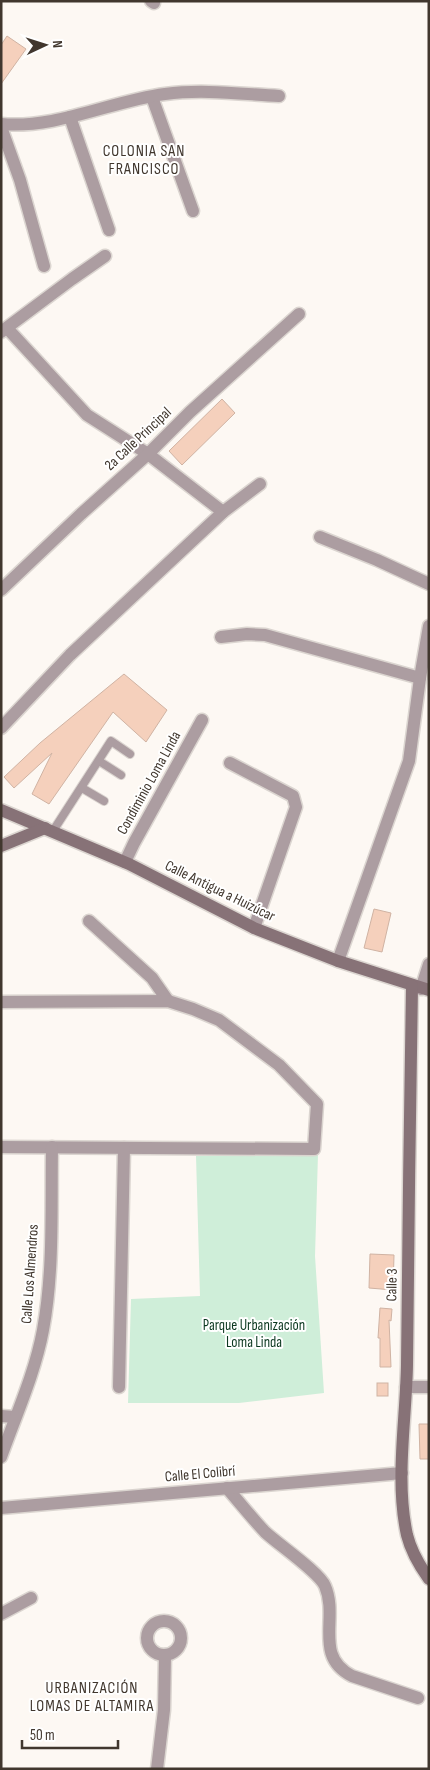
<svg xmlns="http://www.w3.org/2000/svg" width="430" height="1770" font-family="'Sofia Sans Condensed',sans-serif">
	<rect width="100%" height="100%" fill="#fdf8f3"/>
	<!-- green -->
	<path fill="#cfeed9" d="M318,1154L315,1256L324,1393L239,1403H128L131,1299L200,1296L196,1156Z"/>
	<!-- building -->
	<g fill="#f5d0bc" stroke="#d0b3a3">
		<path d="M7,36L26,49L1,84V45Z"/>
		<path d="M222,399L235,413L182,465L169,451Z"/>
		<path d="M124,674L167,710L146,742L113,712L49,804L32,794L52,753L14,788L4,777L40,743Z"/>
		<path d="M374,909L391,913L382,952L364,948Z"/>
		<path d="M370,1254L394,1255L393,1290L369,1288Z"/>
		<path d="M380,1308L392,1309L391,1321L389,1320L391,1367H380V1338H378Z"/>
		<rect x="377" y="1383" width="11" height="13"/>
		<path d="M419,1424H429V1459H420Z"/>
	</g>
	<g fill="none" stroke-linecap="round" stroke-linejoin="round">
		<!-- lane casing -->
		<g stroke="#dbd5d0" stroke-width="10">
			<g id="lane">
				<path d="M99,761L121,775"/>
				<path d="M82,788L104,801"/>
				<path d="M53,831L111,741L130,754"/>
			</g>
		</g>
		<!-- street casing -->
		<g stroke="#dbd5d0" stroke-width="15">
			<g id="street">
				<path d="M151,1L154,3"/>
				<path d="M152,97L193,211"/>
				<path d="M70,117L109,230"/>
				<path d="M1,124C57,129 111,101 165,94C203,89 241,94 279,96"/>
				<path d="M1,127L20,180L44,266"/>
				<path d="M7,328L87,415L148,454L223,512"/>
				<path d="M1,332L72,279L105,256"/>
				<path d="M320,537L377,560L429,584"/>
				<path d="M1,590L81,514L148,454L190,412L299,314"/>
				<path d="M221,637L247,634L265,635L420,678"/>
				<path d="M1,728L70,655L223,512L260,484"/>
				<path d="M230,763L293,796L296,807L254,928"/>
				<path d="M125,862L134,843L202,720"/>
				<path d="M89,921L152,978L168,1001"/>
				<path d="M338,961L409,761L420,678L429,626"/>
				<path d="M421,989L429,964"/>
				<path d="M1,1002L168,1001L193,1009L219,1020L279,1065L317,1104L314,1149L1,1147"/>
				<path d="M119,1387L124,1148"/>
				<path d="M406,1387H429"/>
				<path d="M1,1416L15,1417"/>
				<path d="M1,1457C16,1415 35,1373 43,1330C54,1271 51,1207 52,1147"/>
				<path d="M227,1488C240,1503 252,1518 265,1532C279,1545 319,1572 325,1586C339,1618 313,1656 352,1676L418,1698"/>
				<path d="M1,1508L402,1473"/>
				<path d="M1,1614L31,1598"/>
				<circle cx="164" cy="1638" r="17"/>
				<path d="M157,1769L164,1710L165,1655"/>
			</g>
		</g>
		<!-- secondary casing -->
		<g stroke="#dbd5d0" stroke-width="15">
			<g id="secondary">
				<path d="M1,810L129,864L254,928L338,961L429,990"/>
				<path d="M1,846L45,828"/>
				<path d="M412,986C410,1112 408,1239 407,1365C406,1421 395,1480 407,1535C411,1551 419,1565 429,1579"/>
			</g>
		</g>
		<!-- lane -->
		<use href="#lane" stroke="#ac9da1" stroke-width="8"/>
		<!-- street -->
		<use href="#street" stroke="#ac9da1" stroke-width="12"/>
		<!-- secondary -->
		<use href="#secondary" stroke="#877277" stroke-width="12"/>
	</g>
	<g text-anchor="middle" dominant-baseline="central" stroke-width="4" stroke-linejoin="round" paint-order="stroke">
		<!-- street labels -->
		<g font-size="15" fill="#41372e" stroke="#fff">
			<text transform="translate(138 439) rotate(-43)">2a Calle Principal</text>
			<text transform="translate(149 783) rotate(-61)">Condiminio Loma Linda</text>
			<text transform="translate(220 891) rotate(26)">Calle Antigua a Huizúcar</text>
			<text transform="translate(30 1274) rotate(-86)">Calle Los Almendros</text>
			<text transform="translate(392 1285) rotate(-89)">Calle 3</text>
			<text transform="translate(200 1474) rotate(-5)">Calle El Colibrí</text>
		</g>
		<!-- park labels -->
		<g font-size="15" fill="#0c3820" stroke="#fff">
			<text x="254" y="1325">Parque Urbanización<tspan x="254" dy="17">Loma Linda</tspan></text>
		</g>
		<!-- neighbourhood labels -->
		<g font-size="16" letter-spacing="1" fill="#41372e" stroke="#fff">
			<text x="144" y="151">COLONIA SAN<tspan x="144" dy="18">FRANCISCO</tspan></text>
			<text x="92" y="1688">URBANIZACIÓN<tspan x="92" dy="18">LOMAS DE ALTAMIRA</tspan></text>
		</g>
	</g>
	<!-- border -->
	<rect width="430" height="1770" fill="none" stroke="#41372e" stroke-width="5"/>
	<!-- north arrow -->
	<g transform="translate(45 45) rotate(86)" stroke="#ffffff" stroke-width="4" paint-order="stroke">
	<path d="M0-4L9 19L0 12L-9 19Z" fill="#41372e"/>
	<text y="-8" font-size="14" font-weight="bold" text-anchor="middle" fill="#41372e">N</text>
	</g>
	<!-- scale -->
	<path d="M22 1740v8h96v-8" fill="none" stroke="#41372e" stroke-width="2.5"/>
	<text x="30" y="1740" font-size="15" fill="#41372e" stroke="#ffffff" stroke-width="4" paint-order="stroke">50 m</text>
</svg>
